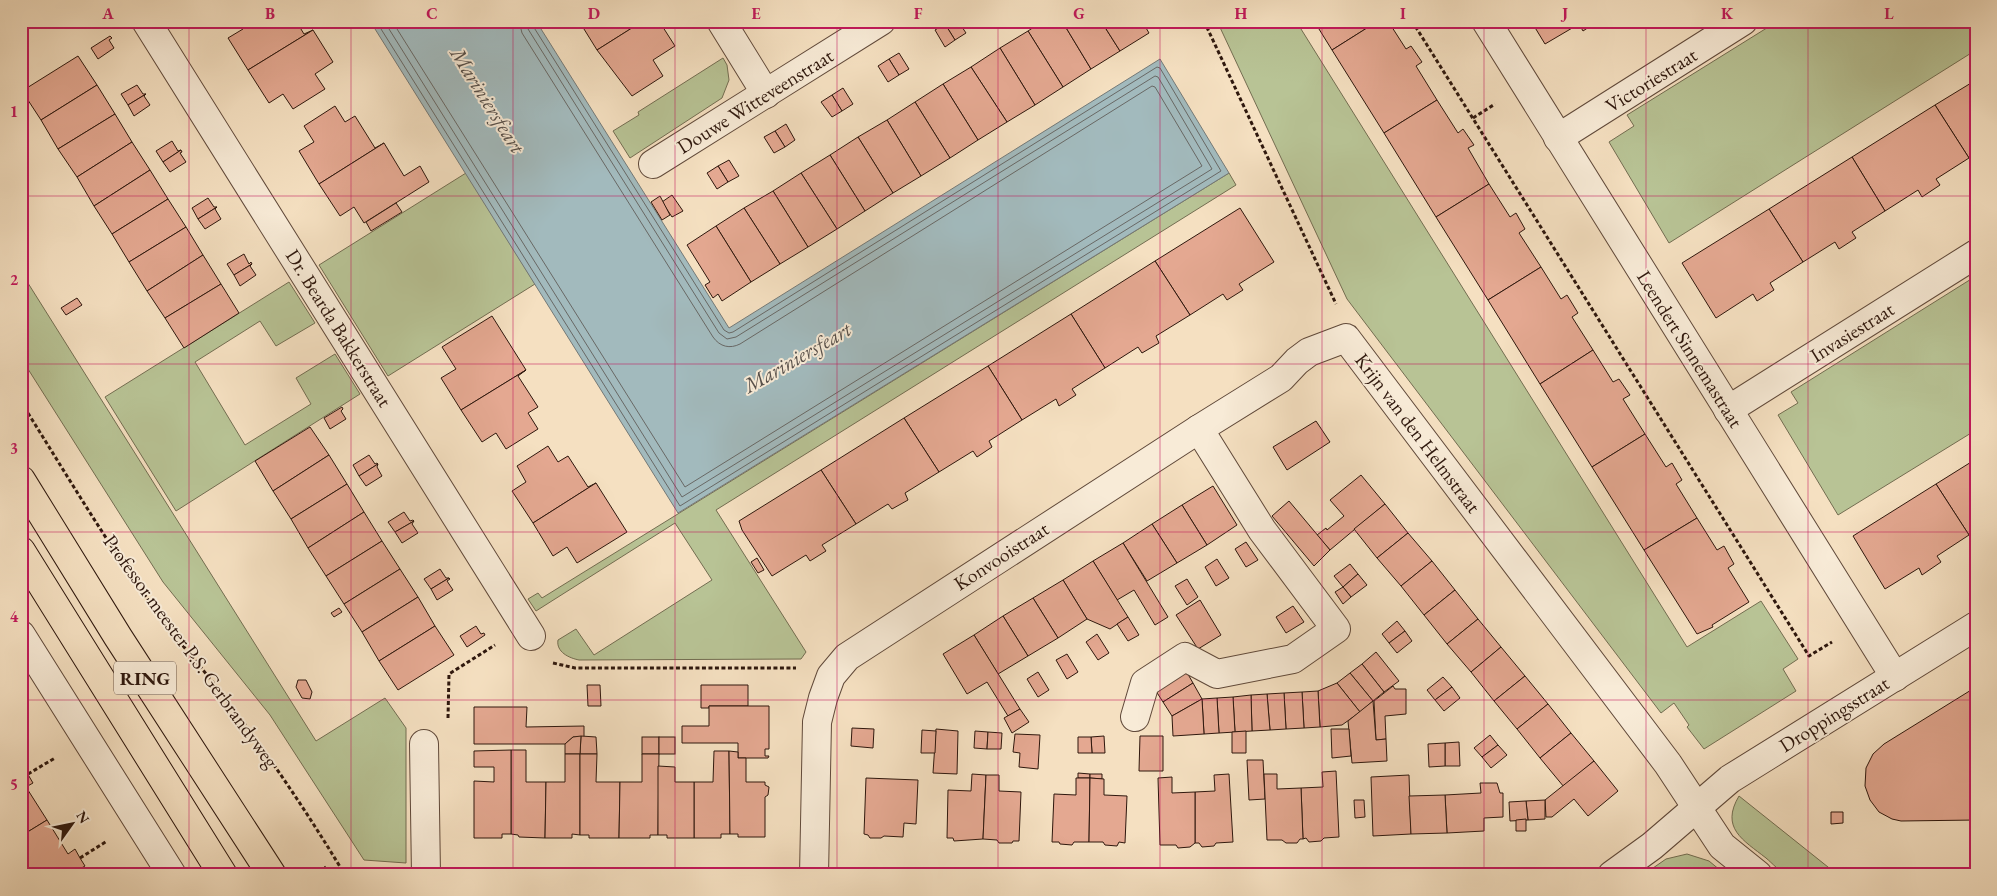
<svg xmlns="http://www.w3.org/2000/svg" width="1997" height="896" font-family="'EB Garamond',serif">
	<rect width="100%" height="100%" fill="#f5e0c1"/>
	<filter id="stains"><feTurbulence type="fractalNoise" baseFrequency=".004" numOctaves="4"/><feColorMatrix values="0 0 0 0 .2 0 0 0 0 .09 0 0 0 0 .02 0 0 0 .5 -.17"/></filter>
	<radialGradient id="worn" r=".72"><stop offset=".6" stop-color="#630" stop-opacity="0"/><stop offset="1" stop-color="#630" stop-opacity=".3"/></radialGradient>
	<!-- green -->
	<g fill="#b8c395" stroke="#736d51">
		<path d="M1217,21H1296L1687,647L1761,601L1798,659L1783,669L1796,691L1704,749L1687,727L1689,725L1674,703L1661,713L1347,299Z"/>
		<path d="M1778,21H1976V50L1669,243L1609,142L1634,126L1627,115Z"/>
		<path d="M723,58L727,65L729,80L722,98L630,158L613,131L639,115L638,112Z"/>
		<path d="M466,173L535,284L388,376L319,265Z"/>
		<path d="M1229,173L1236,185L716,510L806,652L801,659L579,660C569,658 556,652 558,640L576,629L594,655L712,580L675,523L536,611L528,599L538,593L542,598Z"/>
		<path d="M21,272L316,741L385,698L406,728V863L364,860L270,715L163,582L21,358Z"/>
		<path d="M1976,276V430L1838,515L1778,415L1798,403L1791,392Z"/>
		<path d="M289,282L315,323L276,346L260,321L195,362L245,445L311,404L296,378L335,354L360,394L176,511L105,397Z"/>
		<path d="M1739,796L1838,875C1828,875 1795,878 1787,875C1780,872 1772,863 1766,858C1743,840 1720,828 1739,796Z"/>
		<path d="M1687,854L1709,861L1726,875H1643L1666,859Z"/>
	</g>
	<!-- water -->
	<path fill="#a2babd" stroke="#747977" d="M370,21H536L729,328L1160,59L1229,173L678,513Z"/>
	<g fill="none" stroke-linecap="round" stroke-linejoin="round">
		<!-- shore -->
		<g stroke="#686865" stroke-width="1">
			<path d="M376,21L680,506L1221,171L1160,68L1157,67L733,332L729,333L724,330L533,26V21"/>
			<path d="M384,21L682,497L1212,169L1158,77L1155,76L736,337L727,339L719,333L528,29L526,21"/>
			<path d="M392,21L685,487L1202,166L1155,87L1152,86L740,344C730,349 720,347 713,337L522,33L519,21"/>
		</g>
	</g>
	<!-- building -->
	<g fill="#e4a891" stroke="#2e170d">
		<path d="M238,21H296L304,34L313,30L248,70L228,38L243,29Z"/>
		<path d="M579,21H643L597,50Z"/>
		<path d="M643,21H659L675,46L653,60L663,76L632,96L597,50Z"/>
		<path d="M950,21H958L966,33L955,40L945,24Z"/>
		<path d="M1043,21H1062L1091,69L1063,87L1028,31Z"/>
		<path d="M1062,21H1101L1120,51L1091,69Z"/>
		<path d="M1101,21H1142L1149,33L1120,51Z"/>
		<path d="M1314,21H1378L1332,50Z"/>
		<path d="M1378,21H1388L1406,49L1411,46L1422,62L1416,66L1437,100L1384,133L1332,50Z"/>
		<path d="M1531,21H1598L1583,31L1579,24L1545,44Z"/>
		<path d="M945,24L955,40L945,47L935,30Z"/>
		<path d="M313,30L333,62L315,74L325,89L293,109L283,94L269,103L248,70Z"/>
		<path d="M1028,31L1063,87L1035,105L1000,48Z"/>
		<path d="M110,36L112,38L109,40L114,48L98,59L91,48Z"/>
		<path d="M1000,48L1035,105L1007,122L971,67Z"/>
		<path d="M899,53L909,69L899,75L889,59Z"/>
		<path d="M78,56L97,85L41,120L22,91Z"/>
		<path d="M889,59L899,75L888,82L878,66Z"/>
		<path d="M971,67L1007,122L978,140L943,84Z"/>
		<path d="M1976,80V154L1969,158L1935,105Z"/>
		<path d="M943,84L978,140L950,158L915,102Z"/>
		<path d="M97,85L115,114L58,149L41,120Z"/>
		<path d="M137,85L143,94H146L128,105L121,94Z"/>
		<path d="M843,88L853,104L842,111L832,95Z"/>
		<path d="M146,94L144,96L150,105L134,116L128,105Z"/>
		<path d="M832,95L842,111L832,117L821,102Z"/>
		<path d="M1437,100L1458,133L1463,129L1474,145L1468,148L1489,184L1436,217L1384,133Z"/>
		<path d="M915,102L950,158L921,176L887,120Z"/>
		<path d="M1935,105L1969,158L1936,179L1940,185L1922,197L1918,190L1885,211L1852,157Z"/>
		<path d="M335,106L345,122L355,116L375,148L384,143L319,184L299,151L314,142L304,126Z"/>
		<path d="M115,114L132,142L77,177L58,149Z"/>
		<path d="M887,120L921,176L893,193L858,137Z"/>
		<path d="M786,124L795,140L785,147L775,131Z"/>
		<path d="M775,131L785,147L774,153L764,137Z"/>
		<path d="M858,137L893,193L865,211L830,155Z"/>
		<path d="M172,141L178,151L181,150L163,162L156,151Z"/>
		<path d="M132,142L150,170L94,206L77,177Z"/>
		<path d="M384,143L404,176L420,166L429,182L364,223L354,207L340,216L319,184Z"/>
		<path d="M181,150L182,152L180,153L186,162L170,172L163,162Z"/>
		<path d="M830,155L865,211L837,229L801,173Z"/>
		<path d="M1852,157L1885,211L1852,232L1856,238L1839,249L1835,242L1803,262L1769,209Z"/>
		<path d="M729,160L739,176L728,182L718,166Z"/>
		<path d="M718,166L728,182L717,189L707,173Z"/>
		<path d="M150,170L168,199L112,234L94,206Z"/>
		<path d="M801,173L837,229L808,247L773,191Z"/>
		<path d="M1489,184L1510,217L1516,213L1525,229L1519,233L1541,267L1488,300L1436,217Z"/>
		<path d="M773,191L808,247L780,264L744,208Z"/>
		<path d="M672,195L683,211L672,217L662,202Z"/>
		<path d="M660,196L670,215L662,220L651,202Z"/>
		<path d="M208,198L214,207H217L198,219L192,208Z"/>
		<path d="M168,199L186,227L129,262L112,234Z"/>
		<path d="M396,203L402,212L371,231L366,222Z"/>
		<path d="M217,207L215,209L221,219L205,229L198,219Z"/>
		<path d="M744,208L780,264L751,282L716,226Z"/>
		<path d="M1240,208L1274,262L1239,284L1243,290L1227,300L1223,294L1190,315L1155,261Z"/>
		<path d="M1769,209L1803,262L1770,283L1774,290L1757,301L1753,294L1716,318L1682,263Z"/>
		<path d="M716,226L751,282L722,301L718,294L713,298L705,285L710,282L687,245Z"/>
		<path d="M186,227L203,255L147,291L129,262Z"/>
		<path d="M244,254L249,264L251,262L252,264L234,275L227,264Z"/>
		<path d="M203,255L221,284L165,318L147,291Z"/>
		<path d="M1155,261L1190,315L1156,336L1159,343L1142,353L1138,347L1105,368L1071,314Z"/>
		<path d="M252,264L250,266L256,275L240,286L234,275Z"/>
		<path d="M1541,267L1561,299L1567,295L1578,313L1572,317L1593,350L1540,384L1488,300Z"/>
		<path d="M221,284L239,313L184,348L165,318Z"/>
		<path d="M77,298L82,305L66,315L61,308Z"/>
		<path d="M1071,314L1105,368L1072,389L1076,395L1059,406L1056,399L1022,420L988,366Z"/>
		<path d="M492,316L526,370L461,410L441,378L456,369L442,347Z"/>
		<path d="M1593,350L1613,382L1619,379L1630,395L1623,399L1645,434L1592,467L1540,384Z"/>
		<path d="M988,366L1022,420L989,441L992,447L977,457L973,451L939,472L904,418Z"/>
		<path d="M526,370L518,376L538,407L528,413L538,429L506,449L496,433L482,442L461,410Z"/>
		<path d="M342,407L343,409L341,411L346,419L330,429L324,418Z"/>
		<path d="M904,418L939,472L905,493L908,500L892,509L888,504L856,524L821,470Z"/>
		<path d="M1316,421L1330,442L1287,470L1273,447Z"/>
		<path d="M310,427L329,455L273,491L255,461Z"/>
		<path d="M1645,434L1666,467L1672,463L1682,480L1676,484L1697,518L1644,550L1592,467Z"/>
		<path d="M548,446L558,462L568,456L588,487L596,483L533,523L512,491L526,482L517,466Z"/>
		<path d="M329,455L347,484L291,519L273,491Z"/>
		<path d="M369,455L375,464L377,463L378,464L359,476L353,465Z"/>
		<path d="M1976,459V531L1969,535L1936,484Z"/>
		<path d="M378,464L377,467L382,476L366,486L359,476Z"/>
		<path d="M821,470L856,524L822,545L826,551L810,561L806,555L772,576L742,530L739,521Z"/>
		<path d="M1361,475L1385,504L1330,550L1317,535L1326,528L1327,530L1344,516L1330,500Z"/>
		<path d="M596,483L627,532L577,563L567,547L553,556L533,523Z"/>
		<path d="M347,484L364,512L308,548L291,519Z"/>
		<path d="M1936,484L1969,535L1937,556L1941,562L1922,575L1919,568L1885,589L1853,536Z"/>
		<path d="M1213,486L1237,525L1207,545L1182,505Z"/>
		<path d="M1289,501L1330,550L1314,566L1272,516Z"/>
		<path d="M1385,504L1408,533L1377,558L1354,529Z"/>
		<path d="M1182,505L1207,545L1177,563L1152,524Z"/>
		<path d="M364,512L382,541L326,576L308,548Z"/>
		<path d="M404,512L410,521L413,520L414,521L395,532L388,522Z"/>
		<path d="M1697,518L1717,550L1724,546L1734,564L1728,568L1749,602L1712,625L1713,627L1697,634L1644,550Z"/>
		<path d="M414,521L412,524L418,533L402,543L395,532Z"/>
		<path d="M1152,524L1177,563L1147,581L1123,543Z"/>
		<path d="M1408,533L1432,561L1401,586L1377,558Z"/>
		<path d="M382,541L400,569L344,604L326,576Z"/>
		<path d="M1246,542L1258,560L1246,567L1235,549Z"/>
		<path d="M1123,543L1168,617L1155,625L1134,590L1117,600L1093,561Z"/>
		<path d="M757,558L764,570L758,573L751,562Z"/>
		<path d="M1217,559L1229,578L1216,586L1205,567Z"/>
		<path d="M1093,561L1128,617L1110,629L1087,619L1063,580Z"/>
		<path d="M1432,561L1455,590L1424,615L1401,586Z"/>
		<path d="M1350,564L1358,574L1343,587L1334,576Z"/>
		<path d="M400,569L418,597L362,632L344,604Z"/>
		<path d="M440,569L446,578H449L431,589L424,579Z"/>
		<path d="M1358,574L1367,585L1351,597L1343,587Z"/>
		<path d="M449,578L450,579L447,581L453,590L437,600L431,589Z"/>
		<path d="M1187,579L1198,597L1187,605L1175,586Z"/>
		<path d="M1063,580L1087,619L1058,638L1033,598Z"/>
		<path d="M1343,587L1351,597L1343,604L1335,592Z"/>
		<path d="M1455,590L1478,619L1447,644L1424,615Z"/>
		<path d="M418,597L435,626L379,661L362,632Z"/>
		<path d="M1033,598L1058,638L1028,656L1003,616Z"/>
		<path d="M1200,600L1221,635L1198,649L1176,615Z"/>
		<path d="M1293,606L1304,622L1286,633L1276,617Z"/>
		<path d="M339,608L342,612L334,617L331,613Z"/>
		<path d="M1003,616L1028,656L998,674L974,635Z"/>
		<path d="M1128,617L1139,635L1128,641L1117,624Z"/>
		<path d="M1478,619L1501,647L1471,672L1447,644Z"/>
		<path d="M1397,621L1405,631L1389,643L1382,634Z"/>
		<path d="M435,626L454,655L398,690L379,661Z"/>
		<path d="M476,626L481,634L484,633L485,635L467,647L460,636Z"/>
		<path d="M1405,631L1412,641L1397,653L1389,643Z"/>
		<path d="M1097,634L1109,653L1098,660L1086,642Z"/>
		<path d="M974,635L1020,709L1008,716L987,682L967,694L943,654Z"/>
		<path d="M1501,647L1525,676L1494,701L1471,672Z"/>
		<path d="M1376,652L1399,681L1384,692L1362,664Z"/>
		<path d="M1067,654L1078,672L1067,679L1056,660Z"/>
		<path d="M1362,664L1384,692L1373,701L1350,673Z"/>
		<path d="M1185,669L1193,683L1163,702L1154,688Z"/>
		<path d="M1038,672L1049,690L1038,697L1027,679Z"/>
		<path d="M1350,673L1373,701L1360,712L1337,683Z"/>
		<path d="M1525,676L1548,704L1517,729L1494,701Z"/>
		<path d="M1443,677L1452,687L1435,700L1427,690Z"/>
		<path d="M298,680H306L312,692L310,699L302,698L296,687Z"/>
		<path d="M1193,683L1202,699L1172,716L1163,702Z"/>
		<path d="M1337,683L1360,712L1342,725L1320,727L1318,691Z"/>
		<path d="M587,685H600L601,706H588Z"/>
		<path d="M701,685H748V706H709V708H701Z"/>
		<path d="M1393,686L1395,689H1406V714L1385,716L1386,739L1376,740L1374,701Z"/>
		<path d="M1452,687L1460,698L1444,711L1435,700Z"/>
		<path d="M1976,687V820L1901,821L1892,819L1879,812L1870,800L1865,786L1866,768L1873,754L1884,744Z"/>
		<path d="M1318,691L1320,727L1304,728L1302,692Z"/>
		<path d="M1302,692L1304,728L1286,729L1284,693Z"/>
		<path d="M1284,693L1286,729L1270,730L1267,694Z"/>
		<path d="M1267,694L1270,730L1252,731L1251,695Z"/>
		<path d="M1251,695L1252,731L1235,732L1233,697Z"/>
		<path d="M1233,697L1235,732L1219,733L1217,698Z"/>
		<path d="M1217,698L1219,733L1204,734L1202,699Z"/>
		<path d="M1202,699L1204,734L1173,736L1172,716Z"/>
		<path d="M1373,701L1376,740L1386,739L1387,761L1352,763L1348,721Z"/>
		<path d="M1548,704L1571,733L1540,758L1517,729Z"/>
		<path d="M709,706H769V749H765V756H769L768,758H738V743H682V726H709Z"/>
		<path d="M474,707H527L526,727L584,726V737H573L565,744H474Z"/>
		<path d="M1020,709L1029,722L1012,733L1004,718Z"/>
		<path d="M852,728L874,729L873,748L851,746Z"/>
		<path d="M936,729L958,731L957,774L933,773Z"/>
		<path d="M1331,729H1349L1351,756L1332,758Z"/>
		<path d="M922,730L936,731L935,753H921Z"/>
		<path d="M975,731L988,732L987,749L974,748Z"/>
		<path d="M1246,731V753H1232V732Z"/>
		<path d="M988,732L1002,733L1001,749H987Z"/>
		<path d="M1571,733L1594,761L1564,787L1540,758Z"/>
		<path d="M1015,734L1040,735L1038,769L1019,767L1020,753L1013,752Z"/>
		<path d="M1490,735L1498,745L1482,757L1474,748Z"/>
		<path d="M581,736L596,737L597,754H580Z"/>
		<path d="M581,736L580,754H565V744L573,737Z"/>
		<path d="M1104,736L1105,753H1092L1091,737Z"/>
		<path d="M1140,736H1163V771H1139Z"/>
		<rect x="642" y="737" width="17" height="17"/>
		<rect x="659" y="737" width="16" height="17"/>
		<path d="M1078,737H1091L1092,753H1078Z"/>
		<path d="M1459,742L1460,766H1445V743Z"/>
		<path d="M1445,743V766L1429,767L1428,744Z"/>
		<path d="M1498,745L1507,755L1491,768L1482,757Z"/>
		<path d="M511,750H526V782H546L545,838L519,837L518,835L511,834Z"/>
		<path d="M511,750V834H502V838H474V781L494,782V767H474V751Z"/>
		<path d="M714,751H729L730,834H721V838H694V782H713Z"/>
		<path d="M729,751L738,752V758H746V782H765V785L769,787L768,795L765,797V837H738V834H730Z"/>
		<path d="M565,754H580V835L572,834V838H545L546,782H565Z"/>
		<path d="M580,754H597L596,782H620L619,838H589V835H580Z"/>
		<path d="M642,754H659L658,835H650V838H619L620,782H642Z"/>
		<path d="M1247,760H1263L1265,799L1249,800Z"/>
		<path d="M1594,761L1618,791L1588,816L1574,799L1552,817H1546L1545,800Z"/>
		<path d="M23,766L33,783L26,787L47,820L21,836V767Z"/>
		<path d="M658,766L675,767V782H694V838H667V835H658Z"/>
		<path d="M1336,771L1339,837L1324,838L1321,841L1309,842L1306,838L1303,839L1301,788L1323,787L1322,772Z"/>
		<path d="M1078,773L1090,774V778H1078Z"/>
		<path d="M972,774L986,775L983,839L954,841L953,838H947L948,790L971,791Z"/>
		<path d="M1090,774H1102V779L1090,778Z"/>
		<path d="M1229,774L1233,842L1216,843L1214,846L1202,847L1199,843H1195V792L1215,791L1214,775Z"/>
		<path d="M1264,774H1277V789L1301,788L1303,839H1300L1297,843H1286L1282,840H1267Z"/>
		<path d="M986,775H999V791L1021,792L1019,841H1013L1012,843H999L997,840L983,839Z"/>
		<path d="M1409,775L1411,834L1373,836L1371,777Z"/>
		<path d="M1172,777V793L1195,792V843L1190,847L1178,848L1176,845H1160L1158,778Z"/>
		<path d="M866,778L918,780L916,824L904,823L903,837L884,836L881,838H870L868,835L864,834Z"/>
		<path d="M1076,778H1090L1089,842H1074L1072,845L1060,844L1059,842H1052L1054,794L1076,795Z"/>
		<path d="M1090,778L1104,779V795L1127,796L1125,843L1119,842L1117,846L1105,845L1103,842H1089Z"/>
		<path d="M1480,783H1497L1500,793H1503V817L1484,818V831L1447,833L1445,795L1481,793Z"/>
		<path d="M1445,795L1447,833L1411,834L1409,796Z"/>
		<path d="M1354,800H1364L1365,817L1355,818Z"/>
		<path d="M1545,800V819L1528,820L1526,801Z"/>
		<path d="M1526,801L1528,820L1510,821L1509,802Z"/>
		<path d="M1831,812H1843V823L1831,824Z"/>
		<path d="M1526,819V831H1516V820Z"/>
		<path d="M47,820L68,854L75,849L80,858L85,866L78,870L81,875H21V836Z"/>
	</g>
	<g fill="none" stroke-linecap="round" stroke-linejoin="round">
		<!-- minor casing -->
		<g stroke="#60493a" stroke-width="30">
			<g id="minor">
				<path d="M146,21L531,636"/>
				<path d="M721,21L766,94"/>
				<path d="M1486,21L1895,677"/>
				<path d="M1558,138L1743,21"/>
				<path d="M653,164L881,21"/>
				<path d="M1728,410L1976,254"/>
				<path d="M21,635L172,875"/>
				<path d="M1135,717L1145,683L1185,657L1217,674L1293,659L1336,629L1262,530L1199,429"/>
				<path d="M424,744L426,875"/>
				<path d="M814,875L817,722L823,698L831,676L847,657L1199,429L1281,378L1297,361L1309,352L1346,338L1668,764L1722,846L1758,875"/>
				<path d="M1612,875L1652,846L1730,779L1976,626"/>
			</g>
		</g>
		<!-- major casing -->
		<g stroke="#2e170d" stroke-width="30">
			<g id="major">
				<path d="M21,480L118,637L272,875"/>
				<path d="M21,551L223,875"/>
			</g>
		</g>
		<!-- path -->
		<g stroke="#2e170d" stroke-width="3" stroke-dasharray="4 2.5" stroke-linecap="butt">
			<path d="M1204,21L1336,304"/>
			<path d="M1412,21L1809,656L1832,642"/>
			<path d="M1473,118L1495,104"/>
			<path d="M21,402C69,478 114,556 169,628C188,653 209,676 228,702C270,757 309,815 345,875"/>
			<path d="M553,663L575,668H796"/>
			<path d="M448,718L449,674L495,645"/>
			<path d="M28,774L55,758"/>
			<path d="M80,858L107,841"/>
			<path d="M314,875L326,867"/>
		</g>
		<!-- minor -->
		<use href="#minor" stroke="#f8ebd7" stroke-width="28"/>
		<!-- major -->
		<use href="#major" stroke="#f5e0c1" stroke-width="28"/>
	</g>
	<!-- grid -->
	<path fill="none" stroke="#c2185b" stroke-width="1" stroke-opacity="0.55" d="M189,21V875M351,21V875M513,21V875M675,21V875M837,21V875M998,21V875M1160,21V875M1322,21V875M1484,21V875M1646,21V875M1808,21V875M21,196H1976M21,364H1976M21,532H1976M21,700H1976"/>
	<g text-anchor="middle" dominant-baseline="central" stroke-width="4" stroke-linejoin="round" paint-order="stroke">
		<!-- shield labels -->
		<rect fill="#f8ebd7" stroke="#6b574a" stroke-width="1" x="114" y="661.5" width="62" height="33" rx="4"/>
		<g font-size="19" font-weight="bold" fill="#2e170d">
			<text x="145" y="678">RING</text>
		</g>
		<!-- street labels -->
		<g font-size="20" fill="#2e170d" stroke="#f8ebd7">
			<text transform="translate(1651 80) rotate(-32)">Victoriestraat</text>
			<text transform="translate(755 101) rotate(-32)">Douwe Witteveenstraat</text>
			<text transform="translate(339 328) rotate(58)">Dr. Bearda Bakkerstraat</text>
			<text transform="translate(1852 332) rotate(-32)">Invasiestraat</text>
			<text transform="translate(1690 349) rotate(58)">Leendert Sinnemastraat</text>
			<text transform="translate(1418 433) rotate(53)">Krijn van den Helmstraat</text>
			<text transform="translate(1001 556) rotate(-33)">Konvooistraat</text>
			<text transform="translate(191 651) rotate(54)">Professor meester P.S. Gerbrandyweg</text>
			<text transform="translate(1834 714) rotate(-32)">Droppingsstraat</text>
		</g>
		<!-- water labels -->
		<g font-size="21" font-style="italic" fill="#57504b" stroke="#f8ebd7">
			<text transform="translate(488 100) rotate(58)">Mariniersfeart</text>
			<text transform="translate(797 357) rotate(-30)">Mariniersfeart</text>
		</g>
	</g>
	<!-- margin -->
	<rect width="1997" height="896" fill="none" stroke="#f5e0c1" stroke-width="55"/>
	<!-- north arrow -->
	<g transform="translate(72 824) rotate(57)" stroke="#f8ebd7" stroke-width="4" paint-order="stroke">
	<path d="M0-4L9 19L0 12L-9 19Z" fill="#2e170d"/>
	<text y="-8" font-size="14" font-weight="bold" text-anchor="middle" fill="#2e170d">N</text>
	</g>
	<rect x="28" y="28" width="1942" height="840" fill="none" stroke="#c2185b" stroke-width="2"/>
	<g font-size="16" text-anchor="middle" font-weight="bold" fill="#c2185b">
		<text x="108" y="19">A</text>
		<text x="270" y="19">B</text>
		<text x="432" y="19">C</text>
		<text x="594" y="19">D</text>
		<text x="756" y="19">E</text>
		<text x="918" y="19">F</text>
		<text x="1079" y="19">G</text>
		<text x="1241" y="19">H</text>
		<text x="1403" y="19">I</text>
		<text x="1565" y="19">J</text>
		<text x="1727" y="19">K</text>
		<text x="1889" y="19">L</text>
		<text x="14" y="117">1</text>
		<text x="14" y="285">2</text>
		<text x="14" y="454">3</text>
		<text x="14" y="622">4</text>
		<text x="14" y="790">5</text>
	</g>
	<rect width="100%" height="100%" filter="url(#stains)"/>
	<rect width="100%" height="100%" fill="url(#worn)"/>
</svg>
